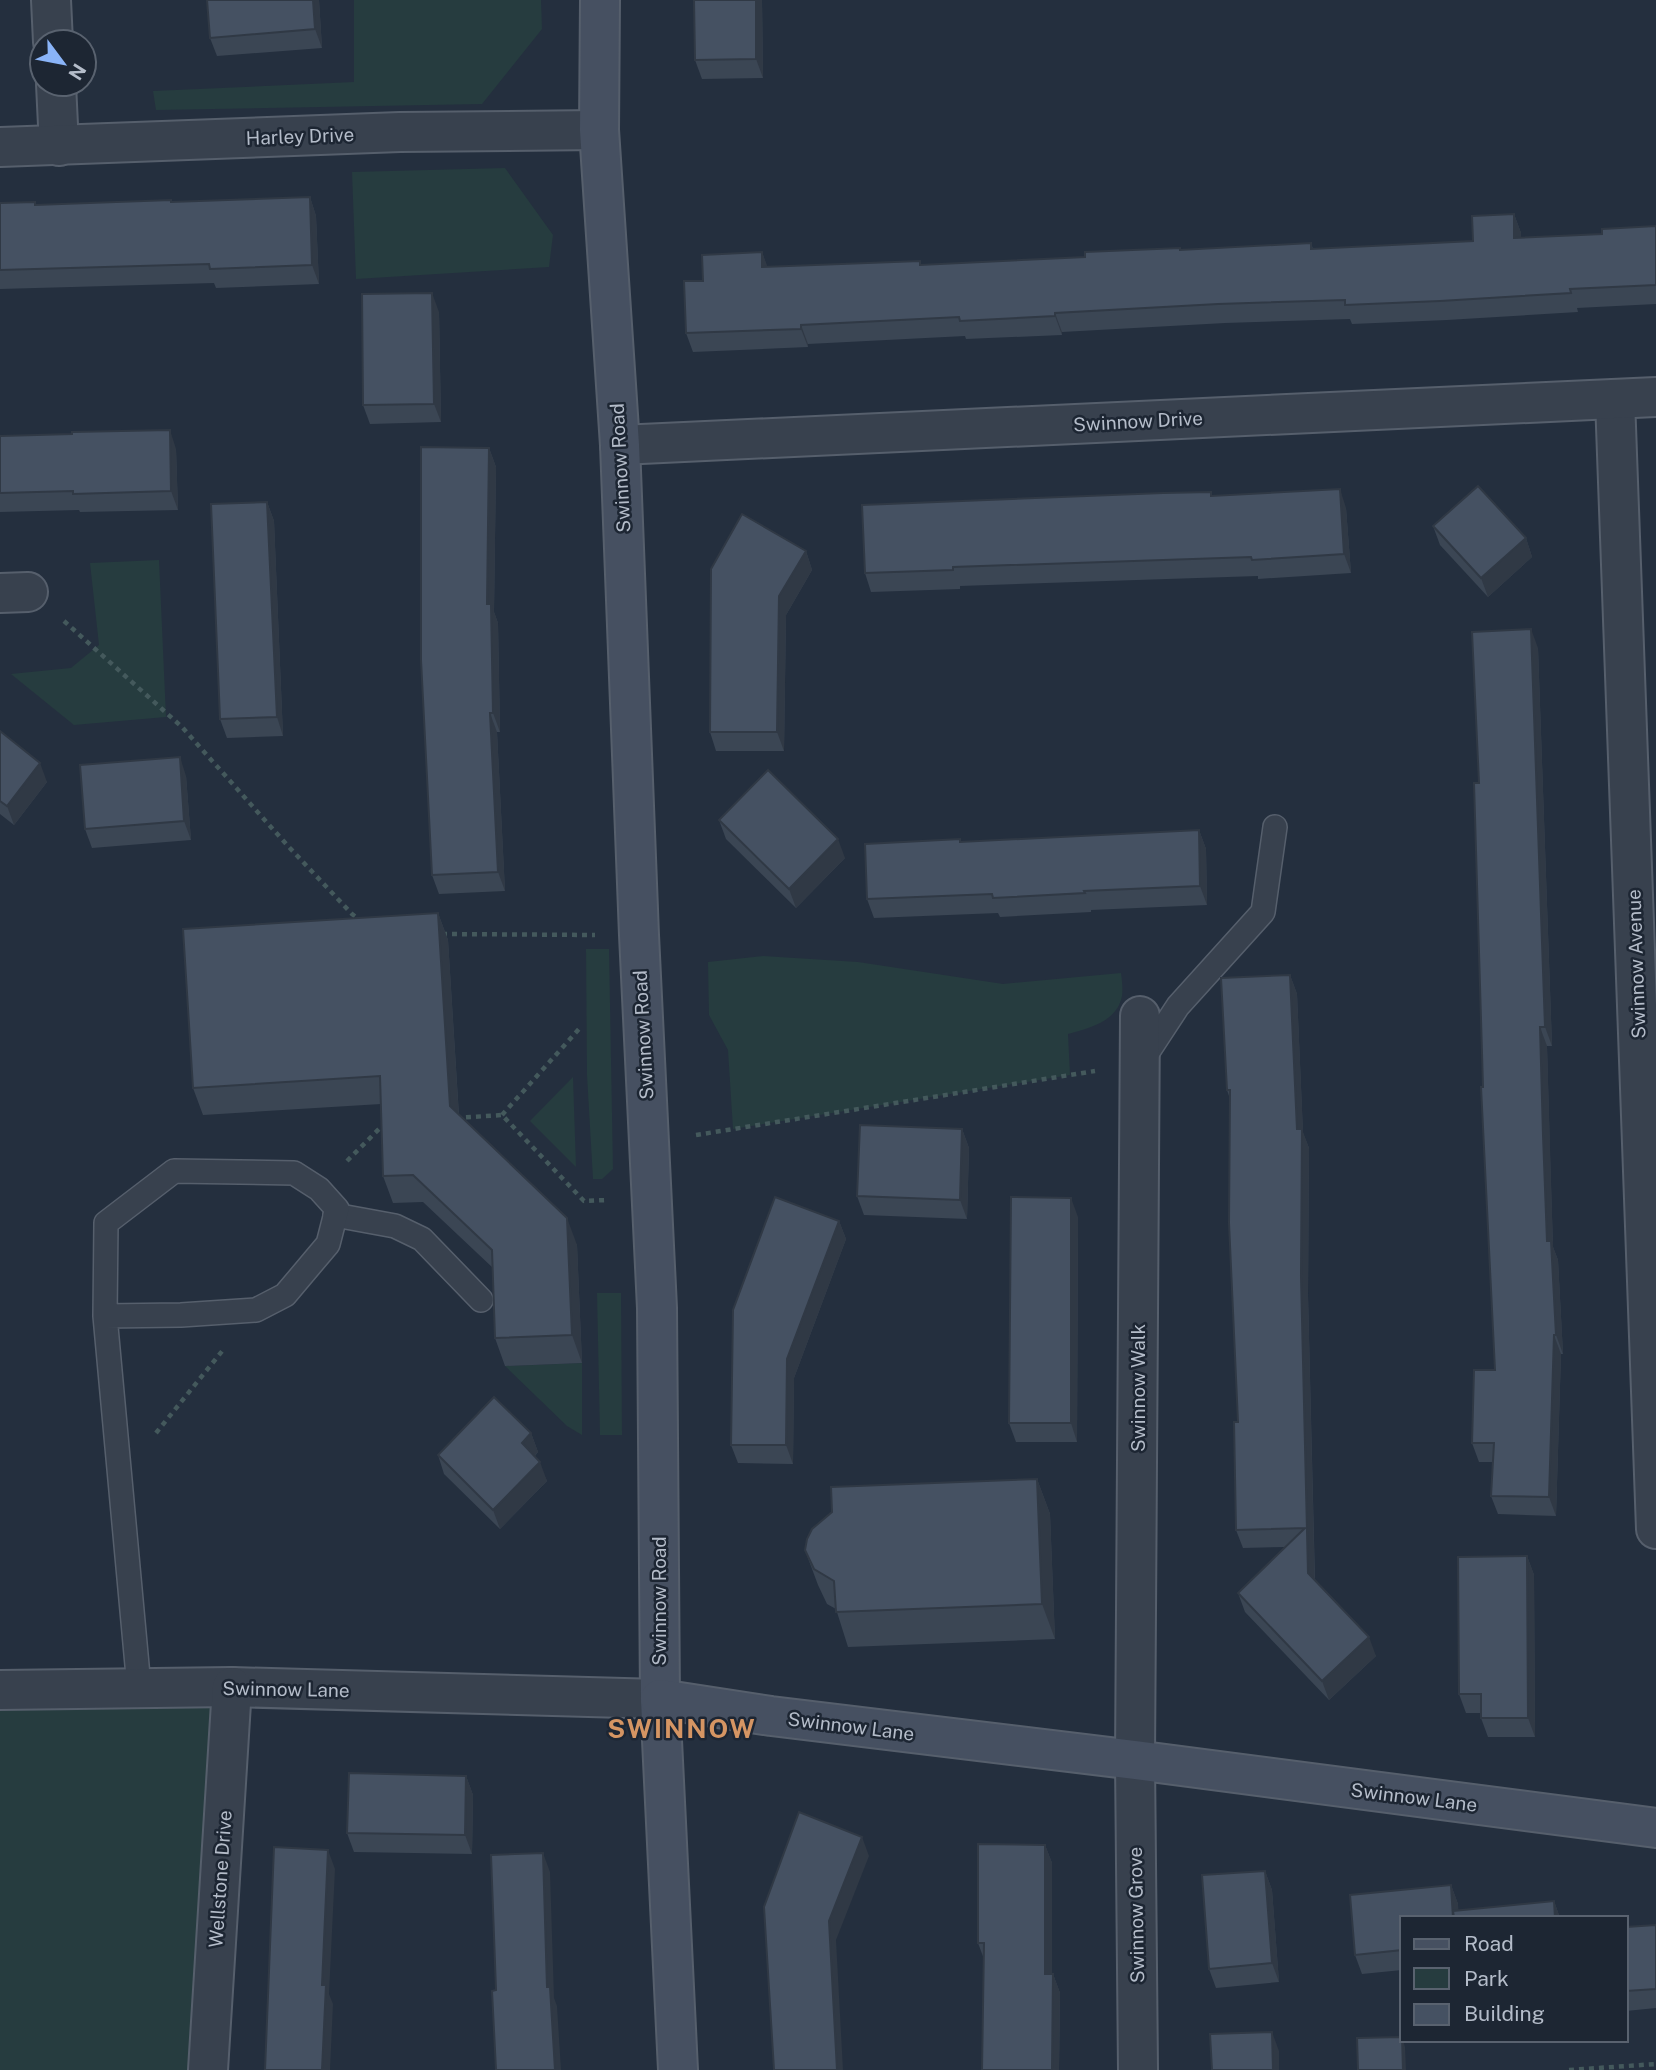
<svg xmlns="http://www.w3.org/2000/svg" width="1656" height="2070" font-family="'Public Sans',sans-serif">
	<rect width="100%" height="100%" fill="#242f3e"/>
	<!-- green -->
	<g fill="#263c3f">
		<path d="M354,0H541L542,29L482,104L156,110L153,91L354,82Z"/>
		<path d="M505,168L553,235L549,267L356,279L352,172Z"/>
		<path d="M159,560L166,717L74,725L11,674L71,668L99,645L90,563Z"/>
		<path d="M586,949H609L613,1169L602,1179H593L587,1075Z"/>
		<path d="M763,956L858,962L1003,984L1121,973C1122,980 1123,989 1122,996C1117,1022 1089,1028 1068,1034L1070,1075L733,1129L728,1050L709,1015L708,962Z"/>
		<path d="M573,1077L576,1167L530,1121Z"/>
		<path d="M597,1293H621L622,1435H600Z"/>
		<path d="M582,1363V1435L567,1426L505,1366Z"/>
		<path d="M232,1687L208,2070H0V1693Z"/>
	</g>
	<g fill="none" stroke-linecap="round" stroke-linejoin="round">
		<!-- lane casing -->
		<g stroke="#565f6c" stroke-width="26">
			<g id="lane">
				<path d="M1142,1061L1178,1006L1263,912L1275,827"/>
				<path d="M335,1215L395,1226L422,1239L481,1300"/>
				<path d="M105,1316L181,1315L256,1310L285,1295L328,1244L337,1209L319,1189L294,1173L174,1171L106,1223L105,1316L139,1687"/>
			</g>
		</g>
		<!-- street casing -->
		<g stroke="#565f6c" stroke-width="42">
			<g id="street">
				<path d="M51,0L53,42"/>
				<path d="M56,84L59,146"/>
				<path d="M0,147L400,132L599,130"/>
				<path d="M1615,399L1656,1529"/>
				<path d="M620,445L1656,397"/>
				<path d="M0,593L28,592"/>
				<path d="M0,1690L232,1687L660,1699"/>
				<path d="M208,2070L232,1687"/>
				<path d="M1138,2070L1135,1760L1140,1016"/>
			</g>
		</g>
		<!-- secondary casing -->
		<g stroke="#565f6c" stroke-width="42">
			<g id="secondary">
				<path d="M600,0L599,130L620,445L639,935L657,1308L660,1699L678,2070"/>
				<path d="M660,1699L771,1716L1135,1760L1656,1828"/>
			</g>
		</g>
		<!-- path -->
		<g stroke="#44595c" stroke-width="4.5" stroke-dasharray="5 5" stroke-linecap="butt">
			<path d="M64,621L182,727L287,845L352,914L360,920"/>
			<path d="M442,934L595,935"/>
			<path d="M502,1115L579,1029"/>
			<path d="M456,1118L502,1115L584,1201L607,1200"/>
			<path d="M696,1135L1095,1071"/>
			<path d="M347,1161L385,1123"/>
			<path d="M156,1433L223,1350"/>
			<path d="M1569,2070L1656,2064"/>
		</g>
		<!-- lane -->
		<use href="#lane" stroke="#38414e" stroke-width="23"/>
		<!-- street -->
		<use href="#street" stroke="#38414e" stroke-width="38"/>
		<!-- secondary -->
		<use href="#secondary" stroke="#465061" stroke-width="38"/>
	</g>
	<!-- wall -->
	<g fill="#3b4654">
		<path d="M319,0L322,48L217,56L210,38Z"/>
		<path d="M694,0H762L763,78L702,79L695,60Z"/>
		<path d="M310,197L316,216L319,284L216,288L214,283L0,289V203L35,202L36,205L172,202Z"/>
		<path d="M1514,214L1521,233V238L1602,234L1656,226V304L1577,308L1578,312L1447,320L1352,324L1350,319L1225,323L1062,332V335L966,339L965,336L808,344V347L693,352L686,333L703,281L762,252L767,267L922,265L1085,257L1181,250L1311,243L1313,249L1473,241Z"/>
		<path d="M439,312L441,422L370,424L363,405Z"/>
		<path d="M0,436L176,449L178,510L80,512L79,510L0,512Z"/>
		<path d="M489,448L496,467L494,612L498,623L500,732H497L505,891L439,894L432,875Z"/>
		<path d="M1213,496L1346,508L1351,573L1258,579V576L960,586V589L871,592L865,573Z"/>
		<path d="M267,502L274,521L283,736L227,738L220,719Z"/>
		<path d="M1433,526L1526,538L1532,557L1488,597L1440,545Z"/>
		<path d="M806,551L812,570L786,615L784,751H716L710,732Z"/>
		<path d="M1538,648L1552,1046H1547L1550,1154L1553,1247L1558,1260L1563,1354H1561L1556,1516L1498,1514L1491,1496L1493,1462H1479L1472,1443L1495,1370L1483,1087L1479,783Z"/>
		<path d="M0,731L47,782L14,825L0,814Z"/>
		<path d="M186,776L191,840L92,848L85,829Z"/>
		<path d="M719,820L845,858L796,908L726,839Z"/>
		<path d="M1199,830L1206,849L1207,905L1091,910V912L1000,917L998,913L874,918L867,899L960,839L961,842Z"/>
		<path d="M438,913L448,940L459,1115L577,1245L582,1363L505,1366L495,1338L493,1268L423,1202L393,1203L383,1176L381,1104L203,1115L193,1088Z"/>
		<path d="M1290,975L1297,994L1303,1133L1309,1148L1308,1295L1315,1580L1376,1656L1329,1700L1245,1612L1238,1593L1285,1547L1243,1548L1236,1530L1238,1422L1230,1099L1227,1090Z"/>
		<path d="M962,1129L969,1148L967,1219L864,1215L857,1196Z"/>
		<path d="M1078,1217L1077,1442H1016L1009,1423Z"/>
		<path d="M839,1221L846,1239L794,1378L793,1464L738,1463L731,1445Z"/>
		<path d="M531,1433L538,1452L535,1456L547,1481L500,1529L444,1474L438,1455Z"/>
		<path d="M1037,1479L1050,1514L1055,1639L848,1647L836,1609L827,1604L818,1585L805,1550Z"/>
		<path d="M1527,1556L1534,1575L1535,1737H1488L1481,1718V1713H1466L1459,1694Z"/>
		<path d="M466,1776L473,1795L472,1854L354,1852L347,1833Z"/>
		<path d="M1045,1845L1052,1863V1974H1053L1060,1993L1059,2070H982L984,1959L978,1943Z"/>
		<path d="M1265,1871L1272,1890L1279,1982L1216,1988L1209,1969Z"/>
		<path d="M1451,1885L1458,1904V1911L1554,1901L1560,1918H1402V1970L1362,1974L1355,1955L1350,1895Z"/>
		<path d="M1656,1925V2008L1626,2011V1927Z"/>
	</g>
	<!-- shaded-wall -->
	<g fill="#303945">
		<path d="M313,0H319L322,48L315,29Z"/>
		<path d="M756,0H762L763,78L756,59Z"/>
		<path d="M310,197L316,216L319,284L312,265Z"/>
		<path d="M1514,214L1521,233V257L1514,238Z"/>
		<path d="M762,252L769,271L762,267Z"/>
		<path d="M432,293L439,312L441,422L434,404Z"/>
		<path d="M1055,313L1062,332V335L1055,316Z"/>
		<path d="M801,325L808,344V347L801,329Z"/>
		<path d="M170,430L176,449L178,510L171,491Z"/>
		<path d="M489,448L496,467L494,612L498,623L500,732L493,713L487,604Z"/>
		<path d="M1340,489L1346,508L1351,573L1344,554Z"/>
		<path d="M267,502L274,521L283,736L277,717Z"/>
		<path d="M1526,538L1532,557L1488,597L1481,578Z"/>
		<path d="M806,551L812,570L786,615L784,751L777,732L779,596Z"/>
		<path d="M1531,629L1538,648L1552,1046L1545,1027Z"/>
		<path d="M490,713L497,732L505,891L498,872Z"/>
		<path d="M180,757L186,776L191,840L184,821Z"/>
		<path d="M40,763L47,782L14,825L7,806Z"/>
		<path d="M1199,830L1206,849L1207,905L1200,886Z"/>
		<path d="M838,839L845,858L796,908L789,889Z"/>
		<path d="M438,913L448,940L460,1134L450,1106Z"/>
		<path d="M1290,975L1297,994L1303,1132L1309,1148L1308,1295L1315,1592L1308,1573L1297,1129Z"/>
		<path d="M1540,1027L1547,1046L1553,1247L1558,1260L1563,1354L1556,1335L1547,1241Z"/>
		<path d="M962,1129L969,1148L967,1219L960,1200Z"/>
		<path d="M1071,1198L1078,1217L1077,1442L1071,1423Z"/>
		<path d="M567,1218L577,1245L582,1363L572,1335Z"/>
		<path d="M839,1221L846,1239L794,1378L793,1464L786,1445L787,1359Z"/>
		<path d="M1554,1335L1561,1354L1556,1516L1549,1497Z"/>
		<path d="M531,1433L538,1452L529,1462L522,1443Z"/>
		<path d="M540,1462L547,1481L500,1529L493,1510Z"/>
		<path d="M1037,1479L1050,1514L1055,1639L1042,1604Z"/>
		<path d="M1527,1556L1534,1575L1535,1737L1528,1718Z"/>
		<path d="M1369,1637L1376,1656L1329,1700L1322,1681Z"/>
		<path d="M466,1776L473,1795L472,1854L465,1835Z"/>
		<path d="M862,1837L869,1856L836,1940L843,2070H837L829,1921Z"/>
		<path d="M1045,1845L1052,1863V1993L1045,1974Z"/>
		<path d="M328,1850L335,1869L329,1994L333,2004L330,2070H322V1985Z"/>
		<path d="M543,1853L550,1872L554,1998L557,2006L561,2070H555L547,1987Z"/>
		<path d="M1265,1871L1272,1890L1279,1982L1272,1963Z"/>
		<path d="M1451,1885L1458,1904L1459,1918H1453Z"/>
		<path d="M1554,1901L1560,1918H1555Z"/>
		<path d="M1053,1974L1060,1993L1059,2070H1052Z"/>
		<path d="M1272,2032L1279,2051V2070H1273Z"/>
		<path d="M1402,2037L1405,2047L1406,2070H1403Z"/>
	</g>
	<!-- building -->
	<g fill="#455162" stroke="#303945" stroke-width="2">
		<path d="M207,0H313L315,29L210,38Z"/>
		<path d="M694,0H756V59L695,60Z"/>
		<path d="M310,197L312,265L210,269L209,264L0,270V203L35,202V205L171,200V202Z"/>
		<path d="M1514,214V238L1602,234V229L1656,226V285L1570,289L1571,293L1440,301L1345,305V300L1218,304L1055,313V316L960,321L959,317L801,325V329L686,333L684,281H703L702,255L762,252V267L920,261V265L1085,257V252L1180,248V250L1311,243V249L1473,241L1472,216Z"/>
		<path d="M432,293L434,404L363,405L362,294Z"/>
		<path d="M170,430L171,491L73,494V491L0,493V436L72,434V432Z"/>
		<path d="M421,447L489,448L487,604H491L493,713H490L498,872L432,875L421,660Z"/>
		<path d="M1478,486L1526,538L1481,578L1433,526Z"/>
		<path d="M1340,489L1344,554L1252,560L1251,557L953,567V570L865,573L862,505L1163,493L1211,492V496Z"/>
		<path d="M267,502L277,717L220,719L211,504Z"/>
		<path d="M742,514L806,551L779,596L777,732H710L711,569Z"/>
		<path d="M1531,629L1545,1027H1540L1543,1135L1547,1241H1551L1556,1335H1554L1549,1497L1491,1496L1494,1443H1472L1474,1370H1495L1481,1087H1483L1474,783H1479L1472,632Z"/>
		<path d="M0,731L40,763L7,806L0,801Z"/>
		<path d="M180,757L184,821L85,829L80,765Z"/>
		<path d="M768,770L838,839L789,889L719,820Z"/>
		<path d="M1199,830L1200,886L1084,891L1085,893L993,898L992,894L867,899L865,844L960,839V842Z"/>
		<path d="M438,913L450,1106L567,1218L572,1335L495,1338L492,1250L413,1175L383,1176L380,1076L193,1088L183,929Z"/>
		<path d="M1290,975L1297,1129H1302L1301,1276L1308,1573L1369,1637L1322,1681L1238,1593L1305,1528L1236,1530L1234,1422H1238L1229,1223L1230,1090H1227L1221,978Z"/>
		<path d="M860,1125L962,1129L960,1200L857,1196Z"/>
		<path d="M775,1197L839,1221L787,1359L786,1445H731L733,1310Z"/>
		<path d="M1011,1197L1071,1198V1423H1009Z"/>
		<path d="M494,1397L531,1433L522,1443L540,1462L493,1510L438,1455Z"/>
		<path d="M1037,1479L1042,1604L836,1612L834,1581L814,1569L805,1550L807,1539L812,1529L832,1512L831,1487Z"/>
		<path d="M1527,1556L1528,1718H1481V1694H1459L1458,1557Z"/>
		<path d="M349,1773L466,1776L465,1835L347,1833Z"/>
		<path d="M799,1812L862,1837L829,1921L837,2070H774L764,1907Z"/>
		<path d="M978,1844L1045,1845V1974H1053L1052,2070H982L984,1943H978Z"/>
		<path d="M274,1847L328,1850L322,1985H326L322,2070H265Z"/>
		<path d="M543,1853L547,1987H550L555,2070H496L492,1991L496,1990L491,1855Z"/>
		<path d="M1265,1871L1272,1963L1209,1969L1202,1875Z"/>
		<path d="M1451,1885L1453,1918H1402V1950L1355,1955L1350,1895Z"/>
		<path d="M1554,1901L1555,1918H1454L1453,1911Z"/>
		<path d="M1656,1925V1989L1626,1991V1927Z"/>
		<path d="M1272,2032L1273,2070H1212L1210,2034Z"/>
		<path d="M1402,2037L1403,2070H1358L1357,2038Z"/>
	</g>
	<g text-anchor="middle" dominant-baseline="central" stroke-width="5" stroke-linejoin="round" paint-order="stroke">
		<!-- street labels -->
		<g font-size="19" fill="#b4bcc9" stroke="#1d2633">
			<text transform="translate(300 136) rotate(-2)">Harley Drive</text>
			<text transform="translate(1138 421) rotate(-3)">Swinnow Drive</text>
			<text transform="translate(620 468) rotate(-93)">Swinnow Road</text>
			<text transform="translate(1636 964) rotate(-92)">Swinnow Avenue</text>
			<text transform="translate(643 1035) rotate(-93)">Swinnow Road</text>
			<text transform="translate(1138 1388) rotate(-90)">Swinnow Walk</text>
			<text transform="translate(659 1601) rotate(-90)">Swinnow Road</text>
			<text transform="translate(286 1689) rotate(1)">Swinnow Lane</text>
			<text transform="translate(851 1726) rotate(7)">Swinnow Lane</text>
			<text transform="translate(1414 1797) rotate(7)">Swinnow Lane</text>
			<text transform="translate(220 1879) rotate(-86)">Wellstone Drive</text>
			<text transform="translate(1136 1915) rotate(-91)">Swinnow Grove</text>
		</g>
		<!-- district labels -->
		<g font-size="26" font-weight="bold" letter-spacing="2" fill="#d59563" stroke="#1d2633">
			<text x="682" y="1728">SWINNOW</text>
		</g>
	</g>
	<!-- legend -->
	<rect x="1400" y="1916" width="228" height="126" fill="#1d2633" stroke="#59626f" stroke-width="2"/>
	<rect x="1414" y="1939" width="35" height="10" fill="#465061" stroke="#59626f" stroke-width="2"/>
	<text x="1464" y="1951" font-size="21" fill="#b4bcc9">Road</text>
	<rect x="1414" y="1968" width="35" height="21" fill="#263c3f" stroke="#59626f" stroke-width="2"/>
	<text x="1464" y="1986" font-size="21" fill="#b4bcc9">Park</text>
	<rect x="1414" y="2004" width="35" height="21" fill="#455162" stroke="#59626f" stroke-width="2"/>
	<text x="1464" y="2021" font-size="21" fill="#b4bcc9">Building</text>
	<!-- north arrow -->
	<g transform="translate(63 63) rotate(122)"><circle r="33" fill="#1d2633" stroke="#59626f" stroke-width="2"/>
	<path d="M0-5L12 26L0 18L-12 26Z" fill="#8ab4f8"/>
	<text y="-10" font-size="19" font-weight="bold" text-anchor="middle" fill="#b4bcc9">N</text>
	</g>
</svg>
